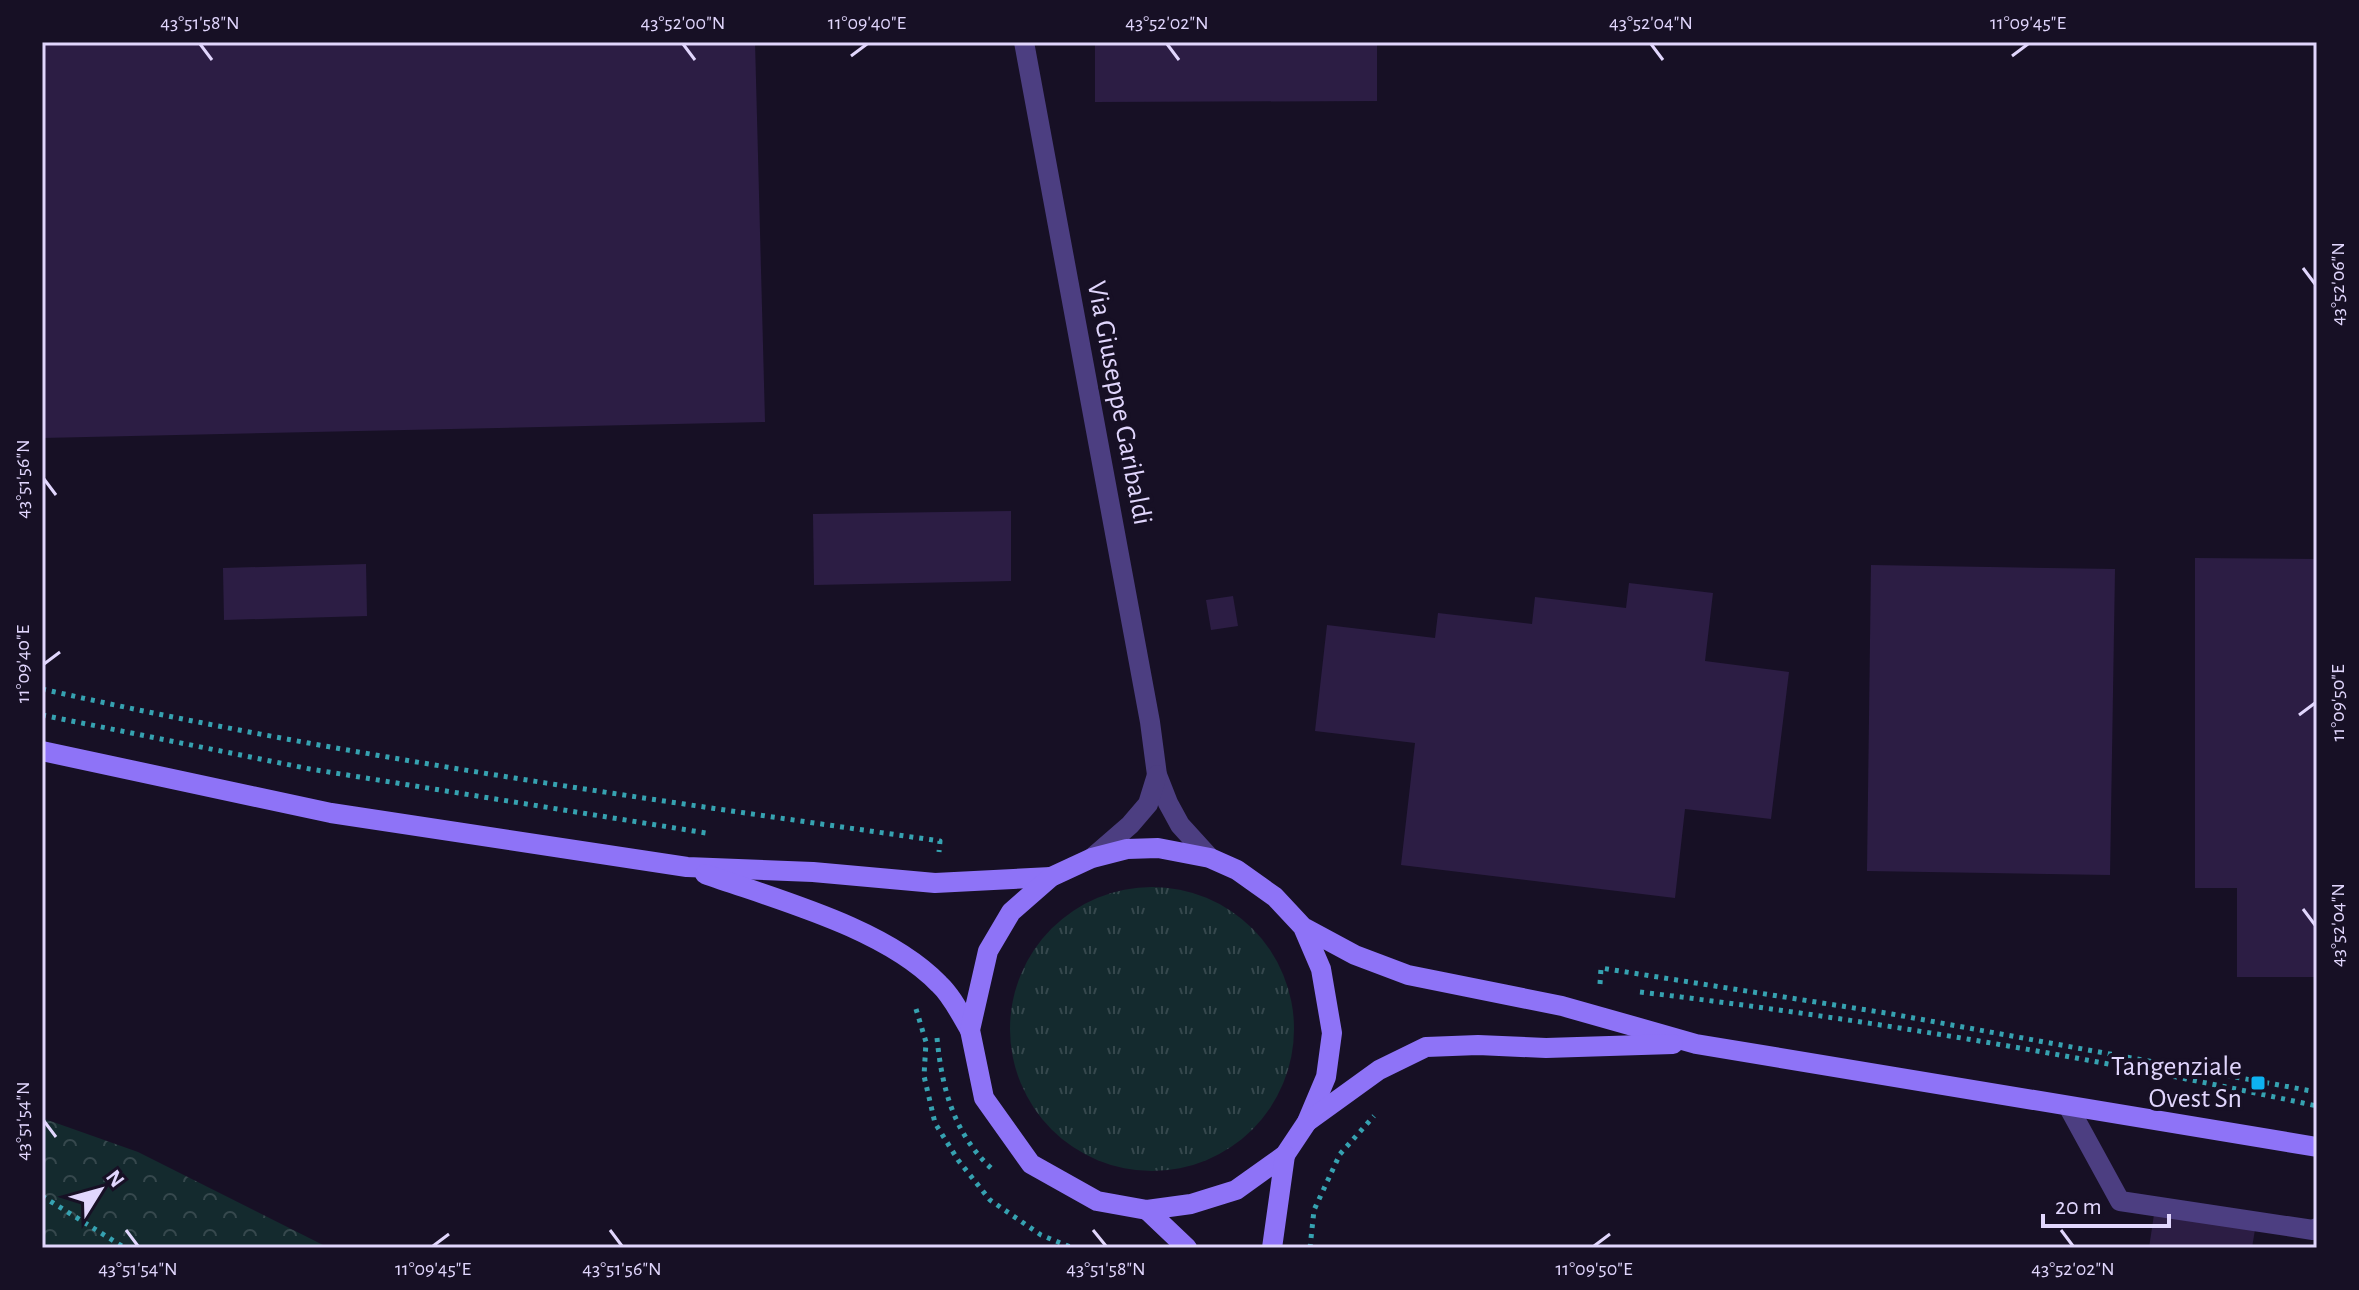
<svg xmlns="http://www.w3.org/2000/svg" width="2359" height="1290" font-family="'Alegreya Sans',sans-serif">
	<defs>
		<pattern id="grass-tufts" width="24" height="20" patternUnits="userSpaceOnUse" patternTransform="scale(2)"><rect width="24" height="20" fill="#142a2e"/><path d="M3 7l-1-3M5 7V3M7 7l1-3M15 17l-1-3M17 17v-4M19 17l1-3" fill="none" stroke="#36484d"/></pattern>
		<pattern id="forest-crowns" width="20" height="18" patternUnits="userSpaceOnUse" patternTransform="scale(2)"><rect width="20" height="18" fill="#142a2e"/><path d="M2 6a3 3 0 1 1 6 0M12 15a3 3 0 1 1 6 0" fill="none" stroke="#36484d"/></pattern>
	</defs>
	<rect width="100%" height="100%" fill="#171025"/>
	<!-- grass -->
	<circle fill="url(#grass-tufts)" cx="1152" cy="1029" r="142"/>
	<!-- forest -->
	<path fill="url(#forest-crowns)" d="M42,1118L138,1152L329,1248H42Z"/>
	<!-- building -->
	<g fill="#2c1d44">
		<path d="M42,42H755L765,422L42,438Z"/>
		<path d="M1095,42H1377V101L1095,102Z"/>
		<path d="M1011,511V581L814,585L813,514Z"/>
		<path d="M2195,558L2317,559V977H2237V888H2195Z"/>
		<path d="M366,564L367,616L224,620L223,568Z"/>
		<path d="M1871,565L2115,569L2110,875L1867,871Z"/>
		<path d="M1629,583L1713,593L1705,661L1789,672L1771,819L1685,809L1675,898L1401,865L1415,743L1315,731L1327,625L1435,638L1438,613L1532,624L1535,597L1626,608Z"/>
		<path d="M1233,596L1238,626L1211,630L1206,600Z"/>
		<path d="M2156,1201L2257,1217L2252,1248H2149Z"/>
	</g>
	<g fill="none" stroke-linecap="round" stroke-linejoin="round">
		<!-- path -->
		<g stroke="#36a2b1" stroke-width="5" stroke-dasharray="4 6" stroke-linecap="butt">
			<path d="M42,689C338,756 640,798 940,841L939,852"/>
			<path d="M42,715L310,769L706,833"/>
			<path d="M1600,984L1601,968L1892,1014L2317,1092"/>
			<path d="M1640,992C1867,1019 2094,1058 2317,1106"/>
			<path d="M916,1009L926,1042L924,1076L935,1123L958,1160L990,1200L1041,1235L1073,1248"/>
			<path d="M937,1038C942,1089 954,1134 992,1169"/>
			<path d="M42,1196L125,1248"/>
			<path d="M1310,1248L1314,1210L1340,1154L1374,1116"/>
		</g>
		<!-- lane -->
		<path stroke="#4c3e81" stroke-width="20" d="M2068,1106L2120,1201L2313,1230L2317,1228"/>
		<!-- street -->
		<g stroke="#4c3e81" stroke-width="20">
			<path d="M1024,42L1150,722L1157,775L1168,803L1180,825L1210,858"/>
			<path d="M1092,858L1130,825L1148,804L1157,775"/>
		</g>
		<!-- secondary -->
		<g stroke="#8e73f7" stroke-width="20">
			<path d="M42,751L331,813L687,867L813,872L935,883L1051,877"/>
			<path d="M705,874C778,900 885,928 939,984C952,996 961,1015 970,1030"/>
			<path d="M1303,927L1321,969L1332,1033L1326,1077L1307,1122L1285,1155L1236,1190L1191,1204L1147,1210L1097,1201L1031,1164L984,1098L970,1030L988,951L1011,912L1051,877L1092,858L1127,849L1158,848L1210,858L1237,870L1275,897L1303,927L1355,955L1408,975L1562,1006L1696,1044L2317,1147"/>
			<path d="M1307,1122L1379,1070L1426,1047L1478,1045L1546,1048L1673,1044"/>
			<path d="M1147,1210L1187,1248"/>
			<path d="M1272,1248L1285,1155"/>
		</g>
	</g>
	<!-- ticks -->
	<path fill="none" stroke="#e1d6fd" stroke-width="3" d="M200,44L212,60M683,44L695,60M1167,44L1179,60M1651,44L1663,60M851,56L867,44M2012,56L2028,44M2303,268L2315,284M44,479L56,495M44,664L60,652M2299,715L2315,703M2303,909L2315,925M44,1121L56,1137M126,1230L138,1246M610,1230L622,1246M1093,1230L1106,1246M2061,1230L2073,1246M433,1246L449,1234M1594,1246L1610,1234"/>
	<!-- markers -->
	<rect fill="#0db2f1" stroke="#171025" stroke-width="3" x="2250" y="1075" width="16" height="16" rx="4"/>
	<g text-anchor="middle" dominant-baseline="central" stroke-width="8" stroke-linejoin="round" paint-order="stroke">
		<!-- street labels -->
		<g font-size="28" fill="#e1d6fd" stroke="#171025">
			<text transform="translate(1119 403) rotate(79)">Via Giuseppe Garibaldi</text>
		</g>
		<!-- poi labels -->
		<g font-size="28" fill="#e1d6fd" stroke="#171025" text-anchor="end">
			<text x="2242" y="1067">Tangenziale<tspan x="2242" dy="32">Ovest Sn</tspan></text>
		</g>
	</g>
	<!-- border -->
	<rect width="2359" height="1290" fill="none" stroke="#171025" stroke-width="88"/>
	<!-- north arrow -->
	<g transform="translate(100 1190) rotate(53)" stroke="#171025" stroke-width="6" paint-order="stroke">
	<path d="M0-6L14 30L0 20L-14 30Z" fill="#e1d6fd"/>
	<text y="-12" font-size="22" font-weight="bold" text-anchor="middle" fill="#e1d6fd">N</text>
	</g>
	<!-- scale -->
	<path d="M2043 1214v12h126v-12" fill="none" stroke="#e1d6fd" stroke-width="4"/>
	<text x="2055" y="1214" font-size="24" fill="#e1d6fd" stroke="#171025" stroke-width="6" paint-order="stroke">20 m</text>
	<rect x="44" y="44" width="2271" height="1202" fill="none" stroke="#e1d6fd" stroke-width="3"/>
	<g font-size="20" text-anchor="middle" fill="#e1d6fd">
		<text x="200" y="29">43°51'58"N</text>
		<text x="683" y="29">43°52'00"N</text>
		<text x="867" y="29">11°09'40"E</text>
		<text x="1167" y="29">43°52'02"N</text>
		<text x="1651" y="29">43°52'04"N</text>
		<text x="2028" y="29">11°09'45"E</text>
		<text transform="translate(2337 284) rotate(-90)" y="7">43°52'06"N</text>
		<text transform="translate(22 479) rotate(-90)" y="7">43°51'56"N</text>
		<text transform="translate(22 664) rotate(-90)" y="7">11°09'40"E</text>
		<text transform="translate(2337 703) rotate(-90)" y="7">11°09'50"E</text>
		<text transform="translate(2337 925) rotate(-90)" y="7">43°52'04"N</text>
		<text transform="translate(22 1121) rotate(-90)" y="7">43°51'54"N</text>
		<text x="138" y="1275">43°51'54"N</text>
		<text x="433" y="1275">11°09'45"E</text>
		<text x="622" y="1275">43°51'56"N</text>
		<text x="1106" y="1275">43°51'58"N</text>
		<text x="1594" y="1275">11°09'50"E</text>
		<text x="2073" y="1275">43°52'02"N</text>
	</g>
</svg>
